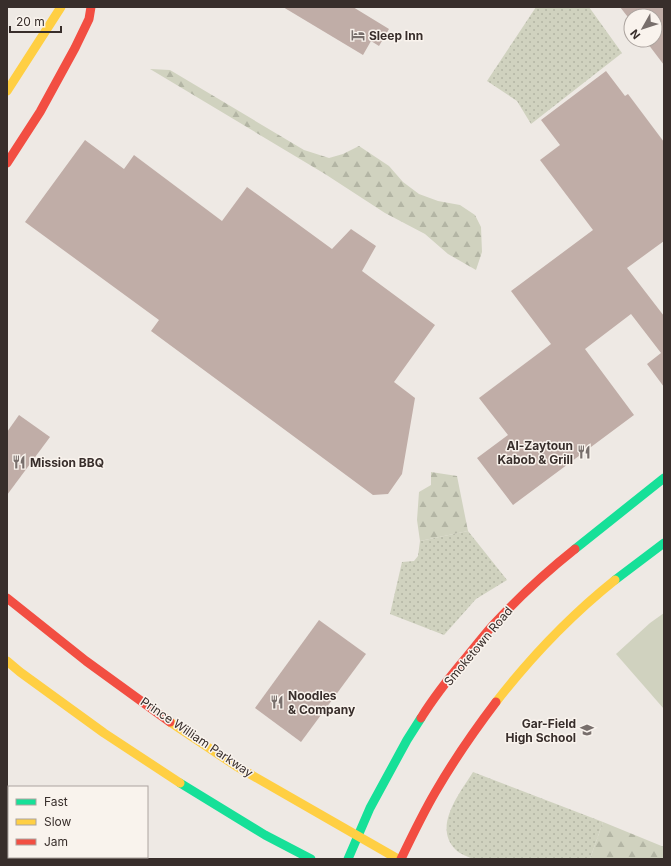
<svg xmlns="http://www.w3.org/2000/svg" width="671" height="866" font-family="Inter,sans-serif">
	<defs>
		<pattern id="grass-dots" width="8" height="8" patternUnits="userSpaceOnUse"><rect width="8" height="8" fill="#d0d2bf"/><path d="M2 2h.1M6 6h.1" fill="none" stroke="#b3b5a4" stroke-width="1.8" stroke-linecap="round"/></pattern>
		<pattern id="forest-firs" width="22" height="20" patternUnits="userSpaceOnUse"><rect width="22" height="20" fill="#d0d2bf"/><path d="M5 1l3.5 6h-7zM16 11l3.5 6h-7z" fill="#b3b5a4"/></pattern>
	</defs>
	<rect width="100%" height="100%" fill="#eee9e4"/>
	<!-- grass -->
	<g fill="url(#grass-dots)">
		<path d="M536,7H589L622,53L531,124L517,101L487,81Z"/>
		<path d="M468,531L507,580L476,599L444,635L390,614L402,562L414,561L418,556L420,541Z"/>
		<path d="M473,772L603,822L590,859H473C467,856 460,854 456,850C432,827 460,793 473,772Z"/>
	</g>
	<!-- forest -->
	<g fill="url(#forest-firs)">
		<path d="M150,69L170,70L304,150L329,158L343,154L359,146L389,166L403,182L419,194L438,201L460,205L475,215L481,227L482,252L476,270L448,254L425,234L385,213L325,174Z"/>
		<path d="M431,472L457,476L468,531L420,541L417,520L419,492L431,485Z"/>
		<path d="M603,822L664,847V859H590Z"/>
	</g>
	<!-- garden -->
	<path fill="#d0d2bf" d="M664,613V709L616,654L650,623Z"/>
	<!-- building -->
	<g fill="#c0ada7">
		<path d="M283,7H353L389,29L379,46L371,41L363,55Z"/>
		<path d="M620,7H664V65L645,40H655V16H631V21Z"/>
		<path d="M606,71L625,96L628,94L664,142V241L627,268L664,316V387L647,364L661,353L631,314L585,349L634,415L513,505L477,458L508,435L479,398L551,344L511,291L593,230L540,160L560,145L541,120Z"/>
		<path d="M85,140L124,169L134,155L222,221L247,187L332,249L351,229L376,246L362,271L435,325L394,382L415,398L402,474L388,494L373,495L151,331L159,320L25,222Z"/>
		<path d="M19,415L50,437L7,495V432Z"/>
		<path d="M319,620L366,654L301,742L255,708Z"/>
	</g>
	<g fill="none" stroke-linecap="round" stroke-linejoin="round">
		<!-- fast -->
		<g stroke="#16e098" stroke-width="9">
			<path d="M575,549L664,478"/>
			<path d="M615,580L664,543"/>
			<path d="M180,783L265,835L311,859"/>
			<path d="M348,859L370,808L407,740L421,718"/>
		</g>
		<!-- slow -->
		<g stroke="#ffcf43" stroke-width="9">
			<path d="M7,91L61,7"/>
			<path d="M7,661L20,672L104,733L180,783"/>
			<path d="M496,702C531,657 570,616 615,580"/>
			<path d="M170,722L236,766L398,859"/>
		</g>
		<!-- jam -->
		<g stroke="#f24e42" stroke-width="9">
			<path d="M7,163L40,112L75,48L89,19L91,7"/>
			<path d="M7,598L86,661L170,722"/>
			<path d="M421,718C434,697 449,678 465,659C474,648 484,635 494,624C519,597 546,572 575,549"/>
			<path d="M401,859C412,836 423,813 436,791C454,760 474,731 496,702"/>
		</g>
	</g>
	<!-- icons -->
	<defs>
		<g id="hotel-bare" transform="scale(1.08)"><path d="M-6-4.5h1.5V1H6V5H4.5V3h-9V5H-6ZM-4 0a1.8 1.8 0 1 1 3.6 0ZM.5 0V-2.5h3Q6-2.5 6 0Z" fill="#786f6c" stroke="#f9f3ed" stroke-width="2.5" paint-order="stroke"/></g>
		<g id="restaurant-bare" transform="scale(1.08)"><path d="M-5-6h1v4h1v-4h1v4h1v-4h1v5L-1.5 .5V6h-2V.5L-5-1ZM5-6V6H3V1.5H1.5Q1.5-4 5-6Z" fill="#786f6c" stroke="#f9f3ed" stroke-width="2.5" paint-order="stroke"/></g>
		<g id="school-bare" transform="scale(1.08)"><path d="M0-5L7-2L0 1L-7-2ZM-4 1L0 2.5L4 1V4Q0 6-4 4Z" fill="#786f6c" stroke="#f9f3ed" stroke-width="2.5" paint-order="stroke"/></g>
	</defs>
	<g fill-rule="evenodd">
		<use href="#hotel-bare" x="358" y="35"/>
		<use href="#restaurant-bare" x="584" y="452"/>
		<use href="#restaurant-bare" x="19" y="462"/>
		<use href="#restaurant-bare" x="277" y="702"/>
		<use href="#school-bare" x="587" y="730"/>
	</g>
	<g text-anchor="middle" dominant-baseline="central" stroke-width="3" stroke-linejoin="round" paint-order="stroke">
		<!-- poi labels -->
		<g font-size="12" font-weight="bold" fill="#382e2b" stroke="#f9f3ed" text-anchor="start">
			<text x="369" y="35">Sleep Inn</text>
			<text x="573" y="445" text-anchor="end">Al-Zaytoun<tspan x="573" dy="14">Kabob &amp; Grill</tspan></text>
			<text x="30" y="462">Mission BBQ</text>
			<text x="288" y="695">Noodles<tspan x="288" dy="14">&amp; Company</tspan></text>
			<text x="576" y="723" text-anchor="end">Gar-Field<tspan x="576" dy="14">High School</tspan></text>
		</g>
		<!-- street labels -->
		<g font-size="12" fill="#382e2b" stroke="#f9f3ed">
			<text transform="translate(478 646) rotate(-50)">Smoketown Road</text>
			<text transform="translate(197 737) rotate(34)">Prince William Parkway</text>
		</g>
	</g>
	<!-- border -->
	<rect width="671" height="866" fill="none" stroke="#382e2b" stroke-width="16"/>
	<!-- legend -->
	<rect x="8" y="786" width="140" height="72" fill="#f9f3ed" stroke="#aca49f"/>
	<rect x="16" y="799" width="20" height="6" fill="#16e098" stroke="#aca49f"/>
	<text x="44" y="806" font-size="12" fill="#382e2b">Fast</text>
	<rect x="16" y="819" width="20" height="6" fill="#ffcf43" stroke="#aca49f"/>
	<text x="44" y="826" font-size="12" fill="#382e2b">Slow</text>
	<rect x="16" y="839" width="20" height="6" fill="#f24e42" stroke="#aca49f"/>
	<text x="44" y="846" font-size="12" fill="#382e2b">Jam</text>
	<!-- north arrow -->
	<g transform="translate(643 28) rotate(231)"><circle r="19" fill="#f9f3ed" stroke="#aca49f"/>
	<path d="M0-3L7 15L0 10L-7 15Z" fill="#786f6c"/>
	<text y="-6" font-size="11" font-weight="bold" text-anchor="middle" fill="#382e2b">N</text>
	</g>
	<!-- scale -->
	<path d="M10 26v6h51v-6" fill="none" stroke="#382e2b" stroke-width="2"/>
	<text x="16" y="26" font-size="12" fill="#382e2b" stroke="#f9f3ed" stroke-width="3" paint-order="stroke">20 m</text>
</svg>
